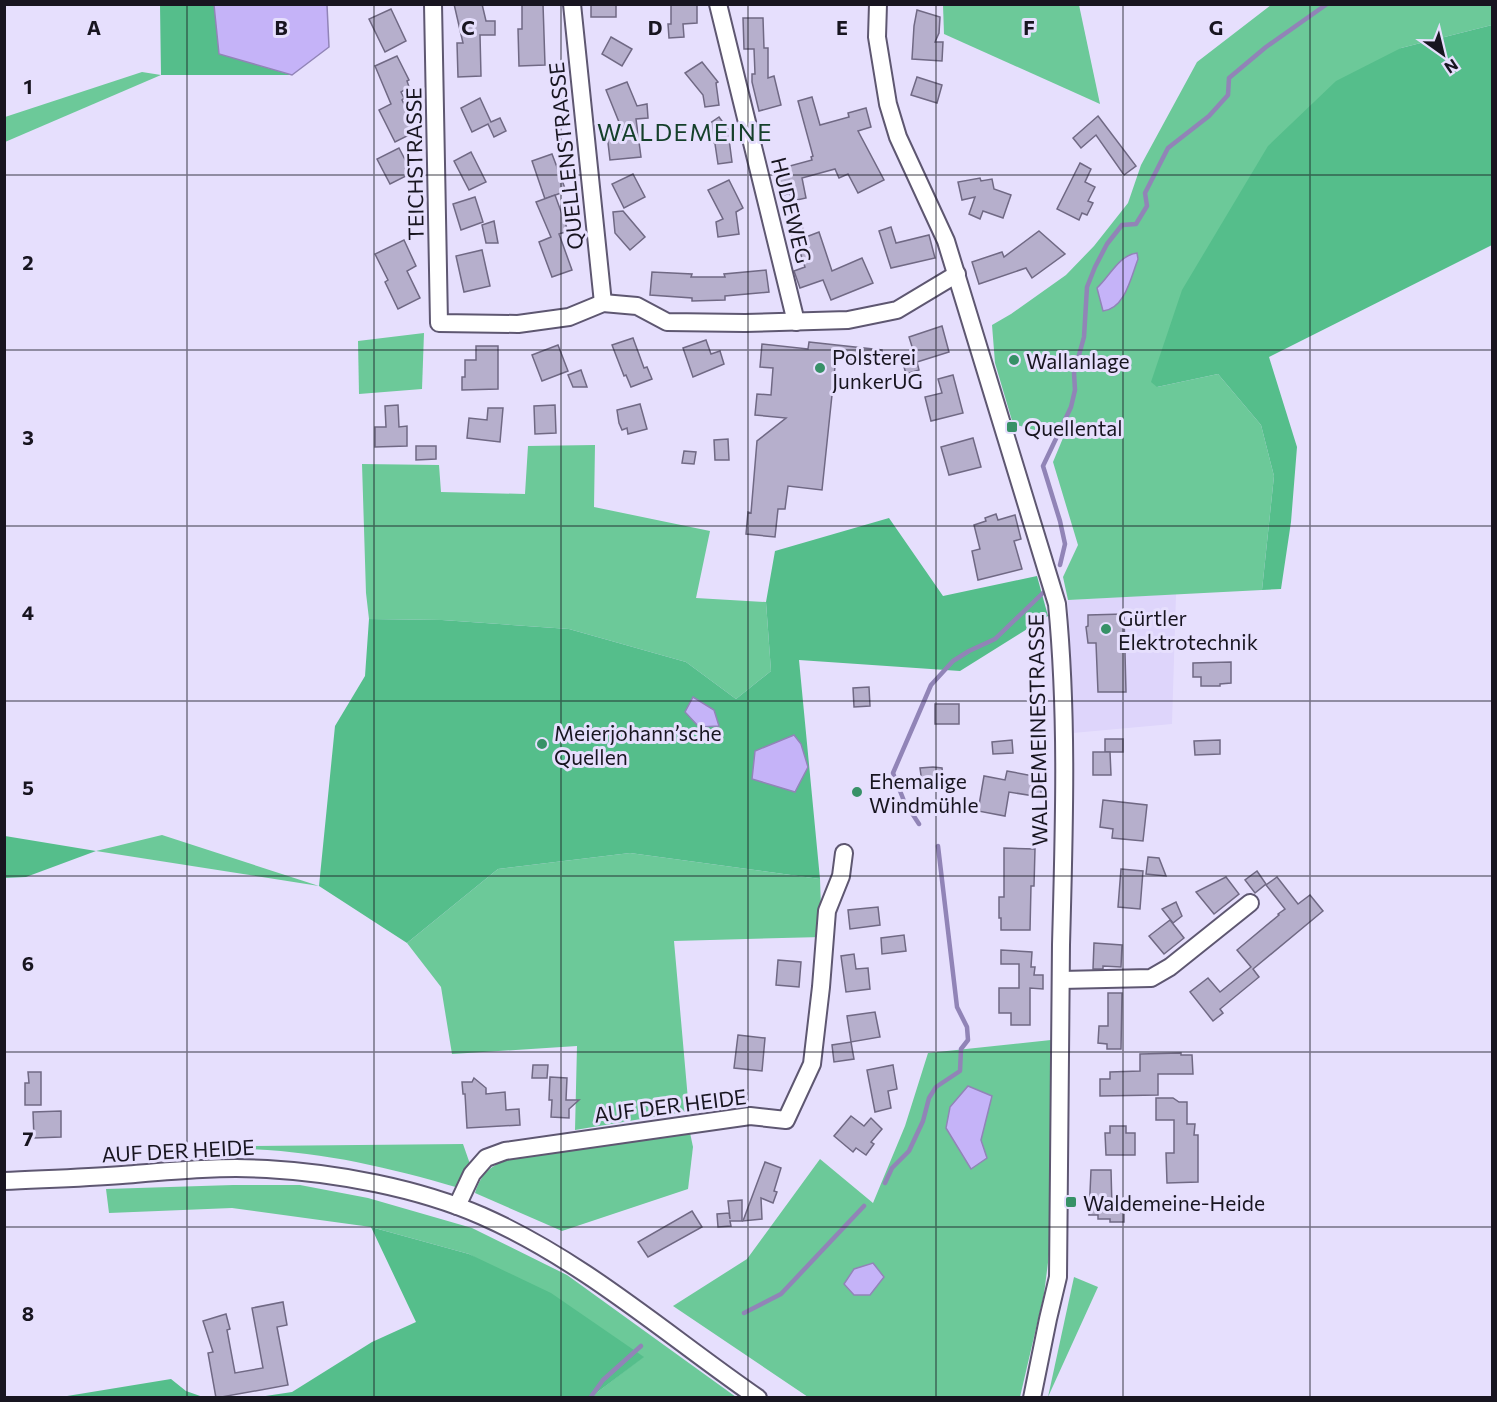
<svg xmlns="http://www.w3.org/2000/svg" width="1497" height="1402" font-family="Commissioner,sans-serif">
	<rect width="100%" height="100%" fill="#e6dffd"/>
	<!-- built -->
	<path fill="#ded5fb" d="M1176,594L1172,724L1073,733L1068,600Z"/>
	<!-- green -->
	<g fill="#6cc999">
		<path d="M1076,4L1079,5L1100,104L944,34L943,5Z"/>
		<path d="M1271,5H1492V25L1401,48L1157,387L1218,374L1261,425L1274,476L1262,590L1068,600L1063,577L1078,545L1053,462L1063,438L1013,424L995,363L992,325L1011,314L1066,275L1094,246L1128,203L1141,165L1197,62Z"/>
		<path d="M142,72L161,75L5,142V117Z"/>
		<path d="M424,333L422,389L359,394L358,341Z"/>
		<path d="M595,445L594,507L710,531L696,598L766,602L771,671L736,699L686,662L569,629L442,620L369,619L366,593L362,464L439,465L441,492L525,494L528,446Z"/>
		<path d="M162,835L319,886L96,851Z"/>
		<path d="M630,853L820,879L822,937L674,941L689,1111L575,1130L577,1046L452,1054L441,987L407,943L498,869Z"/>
		<path d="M1051,1040V1239L1044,1294L1020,1397H808L673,1306L747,1259L820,1159L873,1203L905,1126L928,1053Z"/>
		<path d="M689,1128L693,1147L688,1189L562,1231L475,1193C481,1173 492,1165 511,1158Z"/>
		<path d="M463,1144L470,1164L459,1188C387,1167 323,1152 248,1149L249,1146Z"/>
		<path d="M233,1185H300L368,1198L472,1228L567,1275L736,1397H591L643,1357L469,1254L371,1227L232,1208L109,1213L106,1189Z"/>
		<path d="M1074,1277L1098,1287L1048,1397Z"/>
	</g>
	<!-- forest -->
	<g fill="#55be8b">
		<path d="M160,5H214L220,54L292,75H161Z"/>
		<path d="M1492,25V245L1269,357L1297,447L1291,522L1281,589L1262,590L1274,476L1261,425L1218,374L1157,387L1151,382L1182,290L1268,146L1336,81L1401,48Z"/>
		<path d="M889,518L943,596L1037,576L1048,616L960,671L799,660L820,879L630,853L498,869L407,943L319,886L335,726L365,676L369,619L442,620L569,629L686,662L736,699L771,671L766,602L775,551Z"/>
		<path d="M5,836L96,851L26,877L5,878Z"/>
		<path d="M371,1227L469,1254L551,1293L644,1357L591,1397H259L292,1392L372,1342L416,1322Z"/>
		<path d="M171,1379L186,1391L203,1397H61Z"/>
	</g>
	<!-- water -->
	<g fill="#c5b3f8" stroke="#9184b7" stroke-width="1.5">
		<path d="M214,5H327L329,47L292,75L219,54Z"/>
		<path d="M1137,253L1138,259C1131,277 1125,309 1103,311L1097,288C1110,276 1119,255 1137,253Z"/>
		<path d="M693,697L714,710L719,726L699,727L685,712Z"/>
		<path d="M794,735L801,744L808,767L795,792L752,779L755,751Z"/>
		<path d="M968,1086L992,1096L981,1140L987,1158L971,1169L946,1128L950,1107Z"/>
		<path d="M873,1263L884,1277L870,1295H854L844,1284L854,1269Z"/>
	</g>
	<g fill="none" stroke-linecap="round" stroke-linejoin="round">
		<!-- stream -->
		<g stroke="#9184b7" stroke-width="4.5">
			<path d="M1060,565L1065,544L1060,521L1043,466L1071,407L1075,390L1074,373L1084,337L1087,287L1095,267L1107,244L1122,225L1136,224L1147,206L1145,193L1168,148L1209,116L1228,95L1229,78L1266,47L1327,4"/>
			<path d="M919,824L904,801L893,773L931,685L953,661L969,651L995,639L1045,591"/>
			<path d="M885,1183L892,1168L909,1151L923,1121L929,1098L936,1087L960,1071L961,1049L968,1040L967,1027L957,1007L938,846"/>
			<path d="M744,1313L781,1294L864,1206"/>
			<path d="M590,1398L603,1380L641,1346"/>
		</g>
	</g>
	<!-- building -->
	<g fill="#b6afcc" stroke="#706984" stroke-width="1.5">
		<path d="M454,4H482L486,21H495V35H480L481,76L458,77L457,43H463Z"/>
		<path d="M522,4H543L545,65L519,66L518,29H522Z"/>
		<rect x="591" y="4" width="25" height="13"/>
		<path d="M671,4H697V23L683,24L684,37L669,38L668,24H671Z"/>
		<path d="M391,9L406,41L385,52L369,19Z"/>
		<path d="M917,10L940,17L939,33L935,42H943L942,61L912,59L914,26Z"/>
		<path d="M743,18H763L764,48H768V78L774,76L781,105L759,111L752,82V74H755L754,49H744Z"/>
		<path d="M611,37L632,49L622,66L602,54Z"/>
		<path d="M397,56L409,80L407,81L409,87L401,92L404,98L402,100L417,131L395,142L379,110L391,104L375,66Z"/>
		<path d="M702,62L718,82L716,83L719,105L705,107L703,95L685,73Z"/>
		<path d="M917,77L942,85L937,103L911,95Z"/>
		<path d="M627,82L637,106L647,104L648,118L636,119L641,157L610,160L607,134L623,132L606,90Z"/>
		<path d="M812,97L820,125L849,117L848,113L866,108L871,127L858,131L884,180L858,193L848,174L839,178L835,169L802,178L806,198L792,201L790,193L781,196L775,170L812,160L811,157L813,156L798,101Z"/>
		<path d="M480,98L491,122L500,118L506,131L494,137L488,124L472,132L461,108Z"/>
		<path d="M1098,116L1136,166L1124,175L1096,135L1081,148L1073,138Z"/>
		<path d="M719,117L733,136L729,139L732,162L718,164L715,144L703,128Z"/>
		<path d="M399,148L412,173L390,184L377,159Z"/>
		<path d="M471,152L486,182L469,190L454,161Z"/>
		<path d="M552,154L566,191L545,199L532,161Z"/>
		<path d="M1080,163L1091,169L1085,182L1095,187L1088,201L1093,203L1087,215L1082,213L1079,220L1057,209Z"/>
		<path d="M633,174L645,197L624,208L612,184Z"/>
		<path d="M980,178L981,181L992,179L994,189L1011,195L1003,218L983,211L980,219L969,214L975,197L962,200L958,182Z"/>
		<path d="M729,180L743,208L736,212L739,234L718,237L716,222L723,219L708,190Z"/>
		<path d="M555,195L568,231L559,234L572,270L552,277L539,242L551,237L536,202Z"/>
		<path d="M475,197L483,222L461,230L453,204Z"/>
		<path d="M623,211L645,237L630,250L615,233L613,212Z"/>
		<path d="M494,221L498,243H486L482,225Z"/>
		<path d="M800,221L806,237L819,232L832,271L862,258L873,283L831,300L823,280L800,288L794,271L805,267L796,240L794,241L788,225Z"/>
		<path d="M891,227L896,243L929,235L935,258L891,268L879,231Z"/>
		<path d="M1039,231L1065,254L1032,278L1026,268L979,284L972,262L1002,252L1004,257Z"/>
		<path d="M404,240L416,266L407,271L420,298L398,309L385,282L388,280L375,254Z"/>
		<path d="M482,250L490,286L464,292L456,256Z"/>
		<path d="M766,270L769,292L725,296V300L692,301V298L650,295L652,272L692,274L691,277H725L724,274Z"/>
		<path d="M942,326L949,352L917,362L919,370L906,374L901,356L914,352L915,356L909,337Z"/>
		<path d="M633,338L644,368L647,367L652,379L631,387L626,375L624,376L612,345Z"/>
		<path d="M706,340L711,354L720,351L724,364L693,377L683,348Z"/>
		<path d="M809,342L882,350L881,363L836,357L822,490L788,486L785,509H778L775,537L746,534L748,512L751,513L757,441L786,418L755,415L757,394L771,395L773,368L760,367L762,344L808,349Z"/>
		<path d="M558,345L568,371L542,381L532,355Z"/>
		<path d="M476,346H498V389L462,390V377H465V360H476Z"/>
		<path d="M581,370L587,387H573L568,375Z"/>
		<path d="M953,375L963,413L931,421L925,397L942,393L938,379Z"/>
		<path d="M640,404L647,429L628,434L627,428L622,430L619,423L617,410Z"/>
		<path d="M398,405L399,427L407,426V446L375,447V427H386L385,406Z"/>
		<path d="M555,405L556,433L535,434L534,406Z"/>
		<path d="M488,408H503L500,442L467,438L469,418L487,420Z"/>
		<path d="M973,438L981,467L949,475L941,447Z"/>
		<path d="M728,439L729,460H715L714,440Z"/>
		<path d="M416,446H436V459L416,460Z"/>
		<path d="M684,451L696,452L694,464L682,463Z"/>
		<path d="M996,514L998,520L1015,515L1021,539L1014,541L1022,569L978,580L972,551L980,549L974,525L986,521L985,518Z"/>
		<path d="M1124,614L1126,692H1098L1096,643H1088L1086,627L1088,626V615Z"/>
		<path d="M1231,662V683L1220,684V686H1201V677H1193V663Z"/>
		<path d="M869,687L870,706L854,707L853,688Z"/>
		<rect x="935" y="704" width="24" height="20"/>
		<rect x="1105" y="739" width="18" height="13"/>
		<path d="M1012,740L1013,753L993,754L992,742Z"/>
		<path d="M1220,740V754L1195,755L1194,741Z"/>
		<path d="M1093,752H1110L1111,775H1093Z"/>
		<path d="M933,767L942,768L944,787L923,790L920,768Z"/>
		<path d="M1007,771L1044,778L1040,797L1009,792L1005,816L978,811L984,776L1005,780Z"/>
		<path d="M1103,800L1147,805L1143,841L1112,838L1113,829L1100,827Z"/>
		<path d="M1004,848L1035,849L1034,886H1031L1030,930H1001V918H999V897H1004Z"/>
		<path d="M1148,857L1159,858L1166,876L1146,874Z"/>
		<path d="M1121,869L1143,871L1140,909L1118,907Z"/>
		<path d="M1257,871L1266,884L1255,893L1245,880Z"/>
		<path d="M1226,877L1239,894L1214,914L1196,892Z"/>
		<path d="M1277,877L1298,904L1310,895L1323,911L1253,969L1259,977L1220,1009L1223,1013L1213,1021L1190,992L1208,978L1220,992L1251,967L1237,950L1279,915L1278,914L1285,909L1266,885Z"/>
		<path d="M1176,902L1182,916L1173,923L1162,909Z"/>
		<path d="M878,907L880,925L850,929L848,910Z"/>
		<path d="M1170,920L1184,938L1164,954L1149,936Z"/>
		<path d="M904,935L906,951L882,954L881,938Z"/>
		<path d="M1094,943L1122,945L1121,967L1103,966V969H1093Z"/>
		<path d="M1001,950L1032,952L1031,967H1035L1034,975H1043V989L1030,988V1025H1011V1013H999V988H1019V964H1001Z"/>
		<path d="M854,954L856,969L868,968L870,989L846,992L841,956Z"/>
		<path d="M778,960L801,962L799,987L776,985Z"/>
		<path d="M1108,993H1122L1121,1049H1107V1044L1098,1043L1099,1026H1108Z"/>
		<path d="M875,1012L880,1037L851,1042L847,1016Z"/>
		<path d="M738,1035L765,1038L762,1071L734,1068Z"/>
		<path d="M851,1042L854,1059L834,1062L832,1045Z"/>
		<path d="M1181,1053V1055H1192L1193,1074H1158V1095L1100,1096V1079H1110V1072L1140,1071V1054Z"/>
		<path d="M533,1065H548L547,1078H532Z"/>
		<path d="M893,1065L897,1089L888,1091L891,1108L875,1112L867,1070Z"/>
		<path d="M28,1072H41V1105H25V1083H29Z"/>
		<path d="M550,1077L567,1078L566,1100H579L569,1109V1118L551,1117L552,1100H549Z"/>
		<path d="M474,1078L486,1088V1094L505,1092L506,1110L519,1109L520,1125L467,1128L465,1094H463L462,1082H472Z"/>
		<path d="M1156,1098H1173L1179,1102H1187V1124H1195L1194,1135H1198V1182L1167,1183L1166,1153H1174V1120H1156Z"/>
		<path d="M61,1111V1137L34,1138L33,1112Z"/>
		<path d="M851,1116L864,1126L871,1118L882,1129L871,1142L874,1144L866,1155L856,1148L853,1152L834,1136Z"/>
		<path d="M1110,1126H1126V1133H1135V1155H1106L1105,1133H1110Z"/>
		<path d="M765,1162L781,1168L774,1191L777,1192L773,1203L761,1198L762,1219L743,1221Z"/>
		<path d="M1091,1170H1111L1112,1208H1124V1222H1110V1219H1098V1215H1089Z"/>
		<path d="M742,1200V1221H730L731,1226L718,1227L717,1214L729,1213L730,1219L728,1201Z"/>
		<path d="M692,1211L702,1227L648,1257L638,1242Z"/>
		<path d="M283,1302L287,1325L277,1327L288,1385L216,1398L208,1353L213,1352L203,1321L226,1314L230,1329L227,1330L235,1373L263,1368L252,1308Z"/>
	</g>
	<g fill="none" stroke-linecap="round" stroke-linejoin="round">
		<!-- minor casing -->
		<g stroke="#5e5771" stroke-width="20">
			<g id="minor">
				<path d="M433,4L439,323L518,324L569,317L603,303L637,306L667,322L745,323L848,320L897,310L957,274"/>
				<path d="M572,4L603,303"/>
				<path d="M718,4L796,322"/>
				<path d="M878,4L877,37L888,104L898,137L946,241L1057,604C1068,717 1064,831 1061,945C1059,1056 1059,1167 1058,1277L1048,1319L1032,1398"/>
				<path d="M1061,980L1151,978L1170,967L1250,903"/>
				<path d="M4,1181C44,1179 83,1178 122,1175C170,1171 219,1166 267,1169C337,1173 418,1188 482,1216C584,1261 668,1336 758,1398"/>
				<path d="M457,1206L472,1174L486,1158L505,1151L750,1116L786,1120L812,1064L821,987L827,911L841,876L844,853"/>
			</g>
		</g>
		<!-- minor -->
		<use href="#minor" stroke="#fff" stroke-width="16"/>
	</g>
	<!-- grid -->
	<path fill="none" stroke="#181520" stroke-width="1.5" stroke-opacity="0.55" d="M187,4V1398M374,4V1398M561,4V1398M748,4V1398M936,4V1398M1123,4V1398M1310,4V1398M4,175H1492M4,350H1492M4,526H1492M4,701H1492M4,876H1492M4,1052H1492M4,1227H1492"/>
	<!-- markers -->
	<g fill="#379167" stroke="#e6dffd" stroke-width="2">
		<circle cx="1014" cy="360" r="6"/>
		<circle cx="820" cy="368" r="6"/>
		<rect x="1006" y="421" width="12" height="12" rx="3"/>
		<circle cx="1106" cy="629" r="6"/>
		<circle cx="542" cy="744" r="6"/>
		<circle cx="857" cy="792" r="6"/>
		<rect x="1065" y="1196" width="12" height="12" rx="3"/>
	</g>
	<g text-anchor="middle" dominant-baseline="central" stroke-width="6" stroke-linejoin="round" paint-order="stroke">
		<!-- street labels -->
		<g font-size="21" fill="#181520" stroke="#e6dffd">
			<text transform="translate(565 156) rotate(-96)">QUELLENSTRASSE</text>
			<text transform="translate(414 164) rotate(-91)">TEICHSTRASSE</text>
			<text transform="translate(792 210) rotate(76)">HUDEWEG</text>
			<text transform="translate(1037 730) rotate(-91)">WALDEMEINESTRASSE</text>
			<text transform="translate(670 1105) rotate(-7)">AUF DER HEIDE</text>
			<text transform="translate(178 1150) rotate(-3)">AUF DER HEIDE</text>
		</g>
		<!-- poi labels -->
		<g font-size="21" fill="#181520" stroke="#e6dffd" text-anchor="start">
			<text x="832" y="356">Polsterei<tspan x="832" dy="24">JunkerUG</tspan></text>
			<text x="1026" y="360">Wallanlage</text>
			<text x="1024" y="427">Quellental</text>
			<text x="1118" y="617">Gürtler<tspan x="1118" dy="24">Elektrotechnik</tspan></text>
			<text x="554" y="732">Meierjohann’sche<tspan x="554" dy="24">Quellen</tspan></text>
			<text x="869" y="780">Ehemalige<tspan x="869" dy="24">Windmühle</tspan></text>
			<text x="1083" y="1202">Waldemeine-Heide</text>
		</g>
		<!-- quarter labels -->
		<g font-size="24" letter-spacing="1.5" fill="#15402b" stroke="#e6dffd">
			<text x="685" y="131">WALDEMEINE</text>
		</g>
	</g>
	<g font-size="20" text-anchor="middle" font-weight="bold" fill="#181520" stroke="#e6dffd" stroke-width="6" stroke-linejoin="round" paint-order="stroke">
		<text x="94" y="35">A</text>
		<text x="281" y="35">B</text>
		<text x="468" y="35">C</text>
		<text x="655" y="35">D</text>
		<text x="842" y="35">E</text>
		<text x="1029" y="35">F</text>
		<text x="1216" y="35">G</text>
		<text x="28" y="94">1</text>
		<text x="28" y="270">2</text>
		<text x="28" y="445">3</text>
		<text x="28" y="620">4</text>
		<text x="28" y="795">5</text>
		<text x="28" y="971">6</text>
		<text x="28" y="1146">7</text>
		<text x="28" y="1321">8</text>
	</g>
	<!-- border -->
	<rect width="1497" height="1402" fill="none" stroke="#181520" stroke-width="12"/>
	<!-- north arrow -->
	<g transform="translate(1443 54) rotate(146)" stroke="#e6dffd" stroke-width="4.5" paint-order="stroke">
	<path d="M0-4.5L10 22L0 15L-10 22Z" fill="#181520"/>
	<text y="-9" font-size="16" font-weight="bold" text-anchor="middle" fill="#181520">N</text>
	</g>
</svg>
